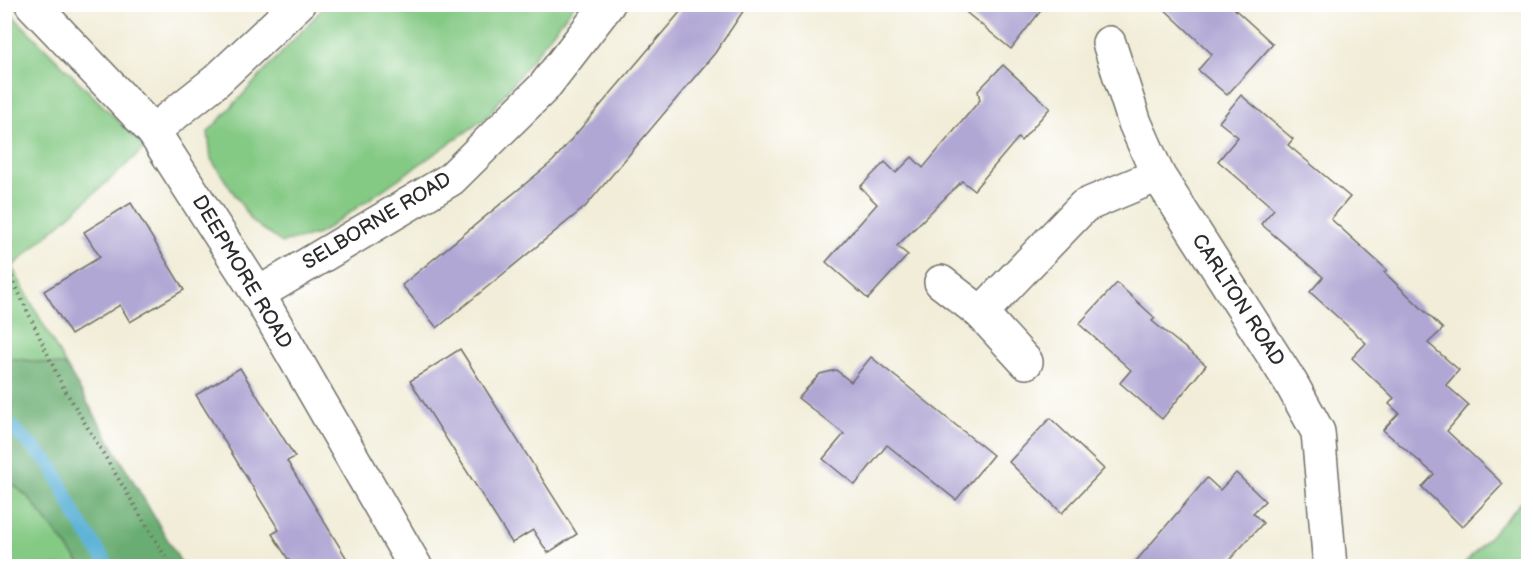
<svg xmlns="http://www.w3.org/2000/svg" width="1533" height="571" font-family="'Balsamiq Sans',sans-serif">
	<rect width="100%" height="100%" fill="#fff"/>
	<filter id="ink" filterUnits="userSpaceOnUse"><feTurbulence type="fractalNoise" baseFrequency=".0167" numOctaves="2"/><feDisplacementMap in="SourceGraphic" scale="12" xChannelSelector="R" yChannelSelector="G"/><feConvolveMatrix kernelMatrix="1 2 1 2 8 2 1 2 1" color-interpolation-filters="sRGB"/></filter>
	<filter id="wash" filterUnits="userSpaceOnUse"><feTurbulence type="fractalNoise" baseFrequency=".008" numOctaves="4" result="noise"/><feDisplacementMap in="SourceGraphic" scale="24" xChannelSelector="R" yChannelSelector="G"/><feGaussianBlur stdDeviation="1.35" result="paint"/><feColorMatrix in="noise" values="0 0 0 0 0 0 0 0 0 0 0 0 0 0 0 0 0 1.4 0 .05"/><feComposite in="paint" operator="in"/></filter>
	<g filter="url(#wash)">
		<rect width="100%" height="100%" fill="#f1edd8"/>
		<!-- green -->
		<g fill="#84c984" stroke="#587a58" stroke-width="1.5">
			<path d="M327,4H574V5L486,118L319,234L282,243L252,221L211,159L208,132Z"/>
			<path d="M4,7L145,148L12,267L66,366L5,357Z"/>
			<path d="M4,477L29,498L82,566H5Z"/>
			<path d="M1528,495V566H1462Z"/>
		</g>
		<!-- forest -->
		<path fill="#6bad72" stroke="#4b6c4e" stroke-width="1.5" d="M4,357L66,366L183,566H82L29,498L5,477Z"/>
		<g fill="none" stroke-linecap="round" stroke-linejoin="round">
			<!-- stream -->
			<path stroke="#59b0d6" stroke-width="14" d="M4,424L13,428L52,466L77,518L108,566"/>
		</g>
		<g id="blocks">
			<!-- building -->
			<g fill="#b0a7d4">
				<path d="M687,4H748L715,53L585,207L437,328L402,285L553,161Z"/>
				<path d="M956,4H1046L1011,49Z"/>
				<path d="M1159,4H1229L1273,44L1227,95L1198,70L1212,54Z"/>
				<path d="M1003,65L1050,108L1021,141L1018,138L974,190L962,181L897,246L908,255L868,299L826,262L877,204L860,187L885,162L896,173L912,157L923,168L980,100L978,91Z"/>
				<path d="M1241,95L1293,139L1288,145L1350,197L1331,219L1387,270L1384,272L1443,329L1428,343L1459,370L1446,385L1469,405L1447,431L1503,484L1462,527L1422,487L1434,474L1383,430L1399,413L1389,404L1394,398L1352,358L1366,343L1310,292L1323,277L1261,224L1274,209L1218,161L1238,137L1219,122Z"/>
				<path d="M131,203L184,290L130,322L120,305L71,335L44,291L100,257L84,232Z"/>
				<path d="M1117,283L1155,318L1152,321L1206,365L1162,419L1120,383L1131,370L1079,324Z"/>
				<path d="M460,349L577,534L548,553L533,530L512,543L410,381Z"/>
				<path d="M871,357L993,455L956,500L887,445L855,485L823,459L844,434L798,398L820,374L836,370L851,382Z"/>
				<path d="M240,368L295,457L287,461L352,567H293L272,534L279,530L196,395Z"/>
				<path d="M1050,418L1104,469L1062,513L1009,462Z"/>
				<path d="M1236,473L1265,501L1253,513L1263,523L1223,567H1131L1207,478L1220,490Z"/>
			</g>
		</g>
	</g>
	<g filter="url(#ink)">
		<use href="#blocks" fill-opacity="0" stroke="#706f68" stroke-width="1.5"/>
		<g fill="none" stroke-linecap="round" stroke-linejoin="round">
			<!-- minor casing -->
			<g stroke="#706f68" stroke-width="36">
				<g id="minor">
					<path d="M32,4L153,131L258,294L415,566"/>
					<path d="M1109,43L1135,123L1158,175L1291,383L1318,432L1330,566"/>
					<path d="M153,131L216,81L298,4"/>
					<path d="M941,282L981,313L1026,362"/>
					<path d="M258,294L451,179L544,87L608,4"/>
					<path d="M981,313L1084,206L1158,175"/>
				</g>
			</g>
			<!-- path -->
			<path stroke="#706f68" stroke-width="4" stroke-dasharray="1.5 4.5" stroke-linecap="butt" d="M4,261L62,385L171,566"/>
			<!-- minor -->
			<use href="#minor" stroke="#fff" stroke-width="33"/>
		</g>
	</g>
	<g text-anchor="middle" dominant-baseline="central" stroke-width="6" stroke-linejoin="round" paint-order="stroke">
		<!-- street labels -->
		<g font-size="20" fill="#2b2b2b" stroke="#fff">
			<text transform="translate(377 221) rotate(-31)">SELBORNE ROAD</text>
			<text transform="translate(242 272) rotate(59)">DEEPMORE ROAD</text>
			<text transform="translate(1238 300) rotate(57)">CARLTON ROAD</text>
		</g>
	</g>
	<!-- margin -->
	<rect width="1533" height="571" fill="none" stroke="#fff" stroke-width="24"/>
</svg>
